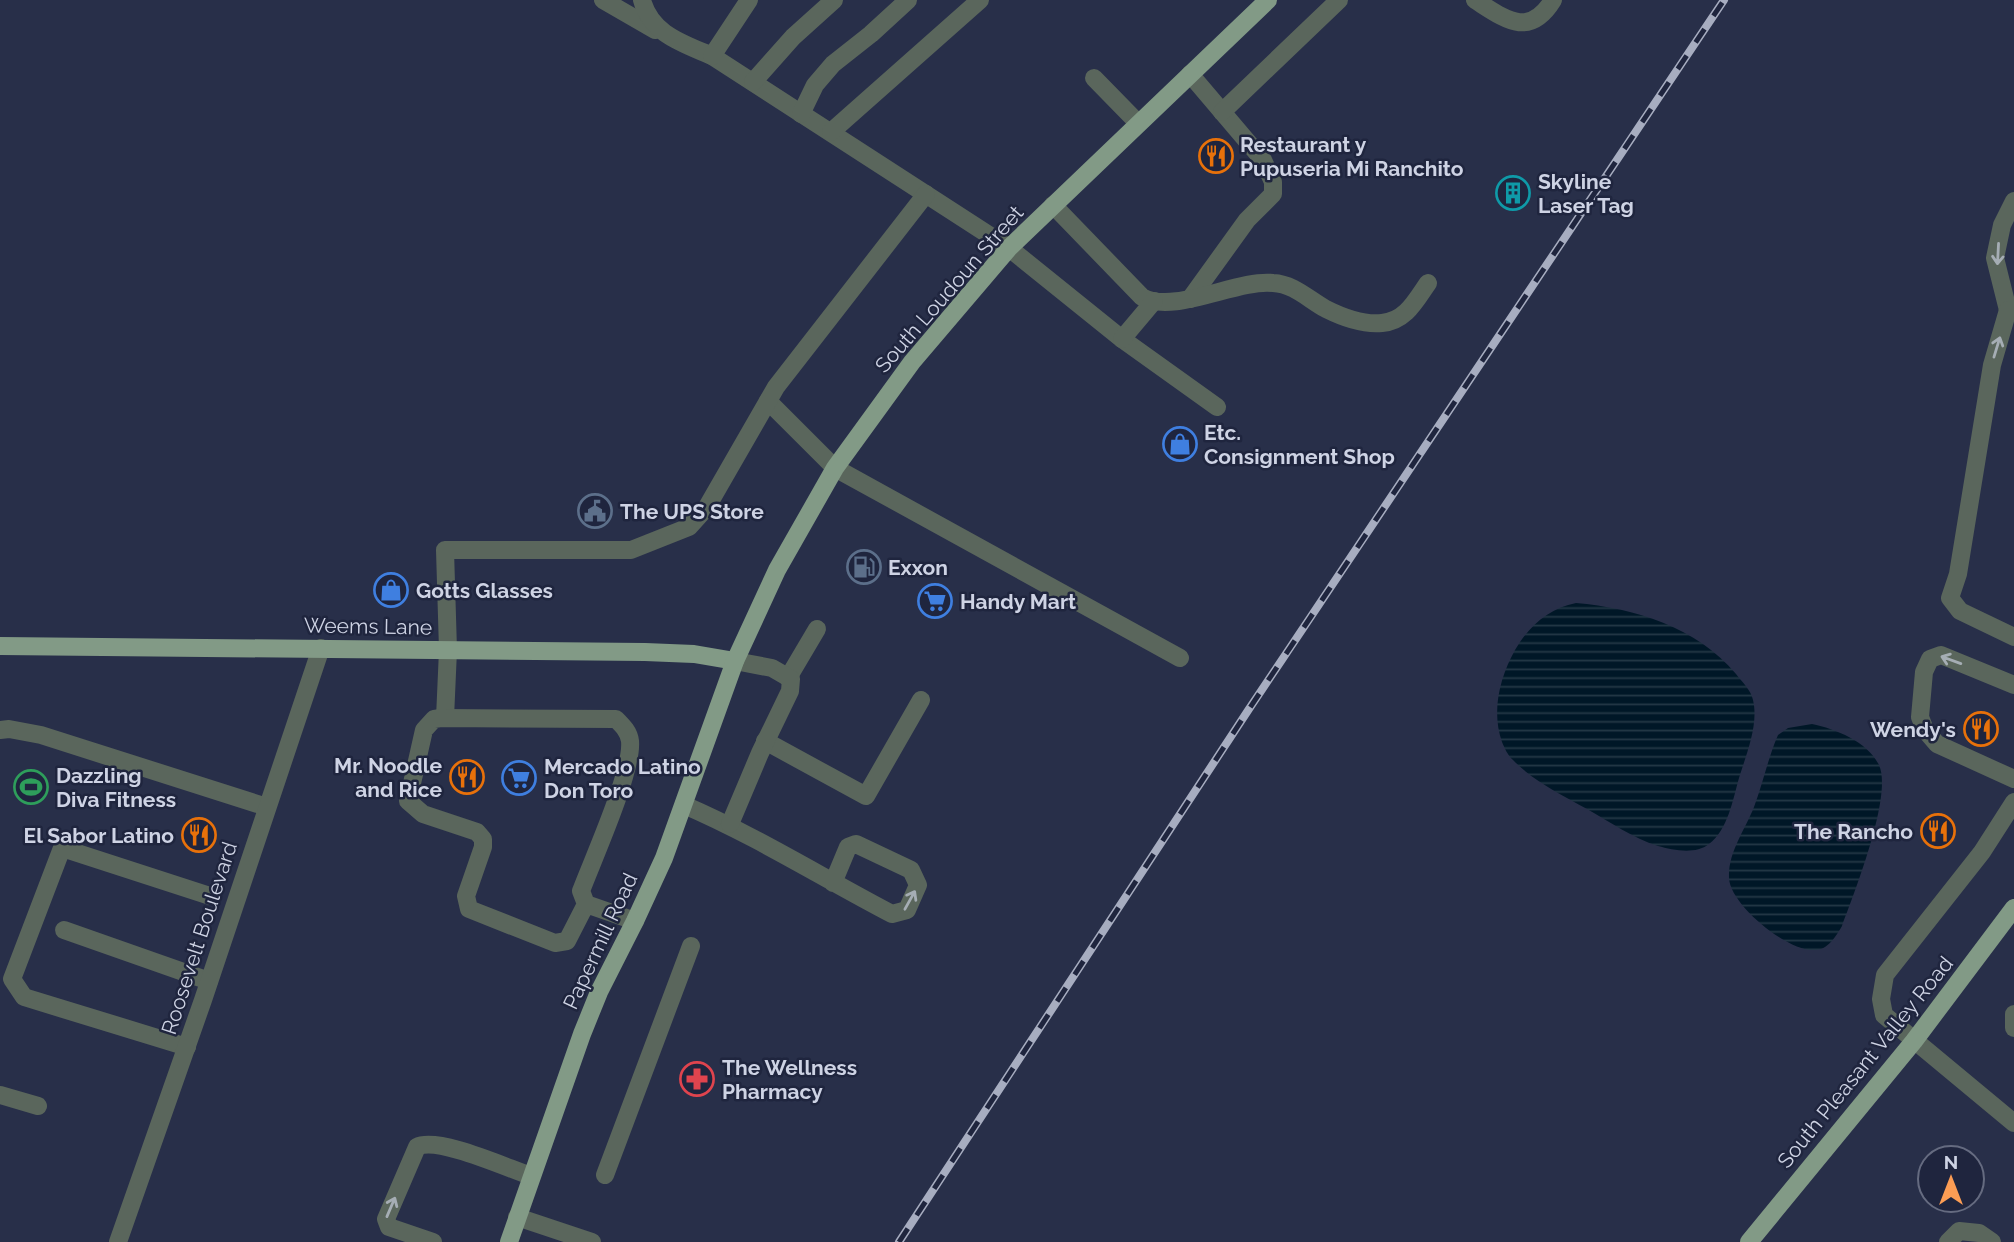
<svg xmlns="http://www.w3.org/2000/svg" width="2014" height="1242" font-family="Raleway,sans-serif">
	<defs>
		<pattern id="water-rules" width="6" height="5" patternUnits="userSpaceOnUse" patternTransform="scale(1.75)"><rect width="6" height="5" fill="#001727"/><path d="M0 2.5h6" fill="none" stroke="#243846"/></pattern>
	</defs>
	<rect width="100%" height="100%" fill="#282f49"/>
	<!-- water -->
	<g fill="url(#water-rules)">
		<path d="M1576,603C1634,608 1697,627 1736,674C1742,682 1751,690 1753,700C1759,725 1746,755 1739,778C1733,799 1728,830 1709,844C1695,855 1673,850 1658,846C1633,838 1610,822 1587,809C1562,795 1533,781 1513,760C1508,756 1504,747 1502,742C1491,711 1500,677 1515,650C1528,627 1549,608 1576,603Z"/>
		<path d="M1812,724C1836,729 1868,742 1879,765C1893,795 1854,894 1842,926C1836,936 1828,950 1815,950C1788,952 1730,905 1729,878C1728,852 1745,830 1754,807C1763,783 1768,758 1778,735L1788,728Z"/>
	</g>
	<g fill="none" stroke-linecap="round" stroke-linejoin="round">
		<!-- minor -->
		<g stroke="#5a665c" stroke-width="18">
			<path d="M603,0L655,30"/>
			<path d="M642,0C651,34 682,43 712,56L1009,248L1122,339L1217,407"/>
			<path d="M1475,0C1505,19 1529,39 1553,0"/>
			<path d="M712,56L749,0"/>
			<path d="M1190,74L1263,160L1273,182V194L1247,220L1190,299"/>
			<path d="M1094,78L1138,123"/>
			<path d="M753,82L793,37L834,0"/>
			<path d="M1222,112L1339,0"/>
			<path d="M801,114L815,85L833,64L871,34L908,0"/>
			<path d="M831,132L980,0"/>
			<path d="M1053,205L1142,297C1174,315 1237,279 1273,283C1294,284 1308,299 1326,309C1342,317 1363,325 1382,323C1406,321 1416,300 1428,283"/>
			<path d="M2008,310L1995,258L2002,225L2014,201"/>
			<path d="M2014,310H2008L1992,365L1958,574L1950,598L1960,611L2014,637"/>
			<path d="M1122,339L1154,301"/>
			<path d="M768,401L835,468L1180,658"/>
			<path d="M788,678L817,629"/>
			<path d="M2014,685L1941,655L1930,659L1924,672L1920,717L1925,730L1937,744L2014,779"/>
			<path d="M445,718L448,650L445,550H631L689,527L707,507L776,387L926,194"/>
			<path d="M0,730L9,729L41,735L267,807"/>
			<path d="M765,741L866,796L921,700"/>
			<path d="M2014,802L1982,852L1885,975L1881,999L1884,1015L2014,1123"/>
			<path d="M684,805C756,836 823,878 892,914L907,910L918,885L911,870L856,844L848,847L833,883"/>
			<path d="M730,824L760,753L790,691L791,679L772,668L735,661"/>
			<path d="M586,904L567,941L555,943L469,909L466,896L483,847V839L477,832L423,814L408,801L424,730L434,719L441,718L616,719C623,726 629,732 630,741C633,771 593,859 581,891L586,904L635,921"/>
			<path d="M64,930L209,981"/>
			<path d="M2014,1014V1028"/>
			<path d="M187,1047L24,997L12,979L62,848L210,896"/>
			<path d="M0,1095L38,1106"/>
			<path d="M605,1175L691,946"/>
			<path d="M517,1217L592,1242"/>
			<path d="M118,1242L203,1000L321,648"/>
			<path d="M433,1242L389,1227L386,1219L417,1147C437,1136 507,1168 531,1176"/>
			<path d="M1948,1242L1959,1231L1979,1233L1992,1242"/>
		</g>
		<!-- major -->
		<g stroke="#829a86" stroke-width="18">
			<path d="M0,646L645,652L694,654L735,661"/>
			<path d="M509,1242L582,1034L599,992L635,921L664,858L735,661L777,570L835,468L912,362L1009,248L1268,0"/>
			<path d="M1749,1242L1914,1041L2014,908"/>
		</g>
		<!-- rail casing -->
		<g stroke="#a7adc0" stroke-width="8">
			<path id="rail" d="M899,1242L1249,709L1724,0"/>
		</g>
		<!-- rail -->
		<use href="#rail" stroke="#1f253e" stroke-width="5" stroke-dasharray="16" stroke-linecap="butt"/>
	</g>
	<!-- one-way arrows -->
	<defs><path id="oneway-shaft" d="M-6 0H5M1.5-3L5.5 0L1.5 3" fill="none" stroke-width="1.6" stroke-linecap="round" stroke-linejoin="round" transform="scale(1.75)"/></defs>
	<g stroke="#a5adb4">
		<use href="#oneway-shaft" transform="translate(1998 254) rotate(93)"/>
		<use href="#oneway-shaft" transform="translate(1997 347) rotate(-73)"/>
		<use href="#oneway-shaft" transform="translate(1951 660) rotate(-160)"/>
		<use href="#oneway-shaft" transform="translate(910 900) rotate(-61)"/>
		<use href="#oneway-shaft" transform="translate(391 1207) rotate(-67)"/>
	</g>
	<!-- icons -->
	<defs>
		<g id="restaurant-ring" transform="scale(1.75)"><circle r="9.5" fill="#1f253e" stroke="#e8710a" stroke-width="1.5"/><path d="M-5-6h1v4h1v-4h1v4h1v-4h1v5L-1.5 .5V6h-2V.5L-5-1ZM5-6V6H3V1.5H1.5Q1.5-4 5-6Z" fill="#e8710a"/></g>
		<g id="building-ring" transform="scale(1.75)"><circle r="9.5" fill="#1f253e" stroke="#0f9aa8" stroke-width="1.5"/><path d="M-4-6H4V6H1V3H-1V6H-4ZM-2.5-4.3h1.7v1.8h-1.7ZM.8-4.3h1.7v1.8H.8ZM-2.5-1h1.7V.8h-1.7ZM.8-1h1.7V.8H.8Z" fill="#0f9aa8"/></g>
		<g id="shop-ring" transform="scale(1.75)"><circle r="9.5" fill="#1f253e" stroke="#3f7fe0" stroke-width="1.5"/><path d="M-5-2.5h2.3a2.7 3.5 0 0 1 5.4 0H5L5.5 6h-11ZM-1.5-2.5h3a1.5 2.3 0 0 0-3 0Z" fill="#3f7fe0"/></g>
		<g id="civic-ring" transform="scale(1.75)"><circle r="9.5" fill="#1f253e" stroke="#5c6f8a" stroke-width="1.5"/><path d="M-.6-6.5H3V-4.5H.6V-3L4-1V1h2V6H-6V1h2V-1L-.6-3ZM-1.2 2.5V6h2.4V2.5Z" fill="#5c6f8a"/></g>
		<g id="fuel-ring" transform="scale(1.75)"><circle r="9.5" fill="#1f253e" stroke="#5c6f8a" stroke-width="1.5"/><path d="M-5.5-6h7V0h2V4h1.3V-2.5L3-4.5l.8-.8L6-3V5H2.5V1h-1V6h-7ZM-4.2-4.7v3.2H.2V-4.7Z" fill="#5c6f8a"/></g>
		<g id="supermarket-ring" transform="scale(1.75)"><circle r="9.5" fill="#1f253e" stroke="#3f7fe0" stroke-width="1.5"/><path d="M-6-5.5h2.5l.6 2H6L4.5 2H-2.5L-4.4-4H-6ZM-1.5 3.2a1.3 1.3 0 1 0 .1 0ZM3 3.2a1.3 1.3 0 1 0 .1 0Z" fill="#3f7fe0"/></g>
		<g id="stadium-ring" transform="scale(1.75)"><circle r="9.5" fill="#1f253e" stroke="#2e9e5b" stroke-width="1.5"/><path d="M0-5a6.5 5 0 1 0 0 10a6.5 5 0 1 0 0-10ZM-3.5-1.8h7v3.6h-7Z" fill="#2e9e5b"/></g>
		<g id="pharmacy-ring" transform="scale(1.75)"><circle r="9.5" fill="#1f253e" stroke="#e0444e" stroke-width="1.5"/><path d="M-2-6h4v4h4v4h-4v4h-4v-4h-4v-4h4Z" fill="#e0444e"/></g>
	</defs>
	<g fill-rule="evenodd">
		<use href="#restaurant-ring" x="1216" y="156"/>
		<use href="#building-ring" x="1513" y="193"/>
		<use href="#shop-ring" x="1180" y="444"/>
		<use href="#civic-ring" x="595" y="511"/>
		<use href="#fuel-ring" x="864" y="567"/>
		<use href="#shop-ring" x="391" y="590"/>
		<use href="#supermarket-ring" x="935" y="601"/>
		<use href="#restaurant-ring" x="1981" y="729"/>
		<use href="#restaurant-ring" x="467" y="777"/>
		<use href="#supermarket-ring" x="519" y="778"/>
		<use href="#stadium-ring" x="31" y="787"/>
		<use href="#restaurant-ring" x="1938" y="831"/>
		<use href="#restaurant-ring" x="199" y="835"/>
		<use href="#pharmacy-ring" x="697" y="1079"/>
	</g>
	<g text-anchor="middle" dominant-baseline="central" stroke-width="5" stroke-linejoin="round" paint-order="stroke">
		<!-- poi labels -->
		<g font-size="21" font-weight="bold" fill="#ced3e4" stroke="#1f253e" text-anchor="start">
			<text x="1240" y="144">Restaurant y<tspan x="1240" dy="24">Pupuseria Mi Ranchito</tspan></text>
			<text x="1538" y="181">Skyline<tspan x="1538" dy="24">Laser Tag</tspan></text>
			<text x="1204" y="432">Etc.<tspan x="1204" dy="24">Consignment Shop</tspan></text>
			<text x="620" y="511">The UPS Store</text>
			<text x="888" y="567">Exxon</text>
			<text x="416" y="590">Gotts Glasses</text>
			<text x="960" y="601">Handy Mart</text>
			<text x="1956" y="729" text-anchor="end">Wendy's</text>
			<text x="442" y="765" text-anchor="end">Mr. Noodle<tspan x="442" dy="24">and Rice</tspan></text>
			<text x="544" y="766">Mercado Latino<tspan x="544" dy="24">Don Toro</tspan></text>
			<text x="56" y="775">Dazzling<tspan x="56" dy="24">Diva Fitness</tspan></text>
			<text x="1913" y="831" text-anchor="end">The Rancho</text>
			<text x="174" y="835" text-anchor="end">El Sabor Latino</text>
			<text x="722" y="1067">The Wellness<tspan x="722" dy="24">Pharmacy</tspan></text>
		</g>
		<!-- street labels -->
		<g font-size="21" fill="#ced3e4" stroke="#1f253e">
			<text transform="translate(949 289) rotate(-49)">South Loudoun Street</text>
			<text transform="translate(368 626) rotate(1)">Weems Lane</text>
			<text transform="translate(199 938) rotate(-72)">Roosevelt Boulevard</text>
			<text transform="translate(600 941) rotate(-65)">Papermill Road</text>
			<text transform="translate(1865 1062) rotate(-51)">South Pleasant Valley Road</text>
		</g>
	</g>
	<!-- north arrow -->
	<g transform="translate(1951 1179)"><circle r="33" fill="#1f253e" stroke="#656b80" stroke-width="2"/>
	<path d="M0-5L12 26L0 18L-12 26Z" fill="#fc9d54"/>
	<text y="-10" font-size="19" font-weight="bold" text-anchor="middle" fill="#ced3e4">N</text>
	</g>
</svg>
